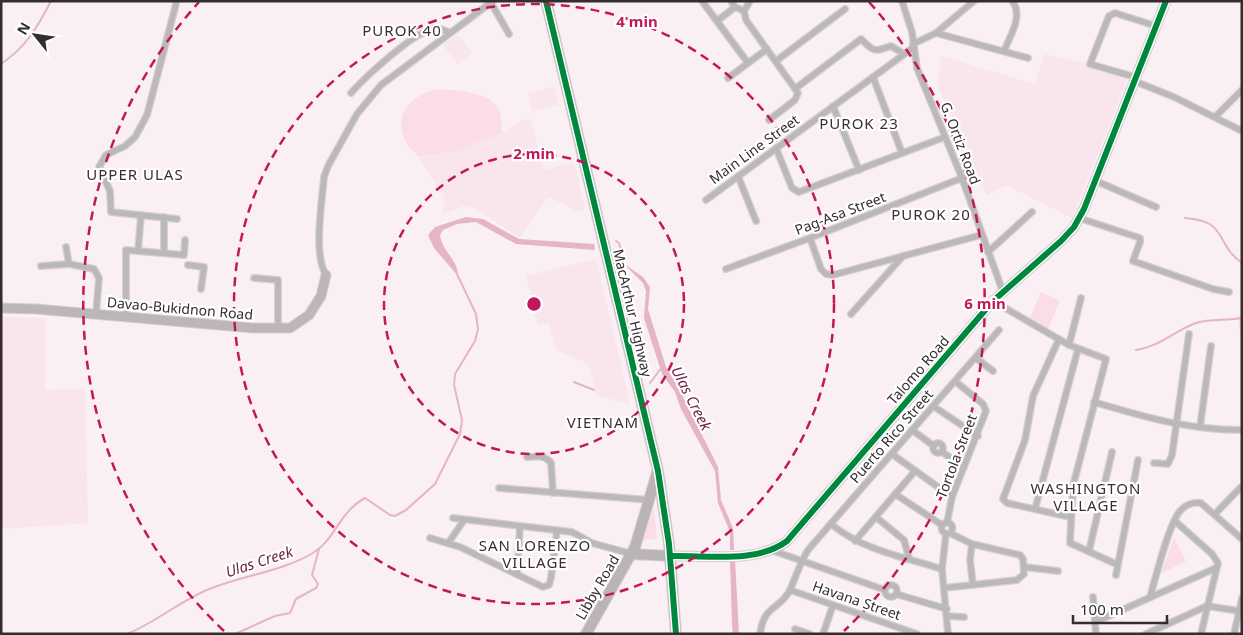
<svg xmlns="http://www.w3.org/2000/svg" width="1243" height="635" font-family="'Noto Sans',sans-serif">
	<rect width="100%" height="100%" fill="#faf0f3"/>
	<!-- built -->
	<g fill="#f9e5ec">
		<path d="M458,34L472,53L457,64L443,45Z"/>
		<path d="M1045,54L1089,64L1128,77L1072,218L1006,185L987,195L938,87L941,56L1035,84Z"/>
		<path d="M555,87L559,105L532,111L528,93Z"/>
		<path d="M531,118L544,170L574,162L585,209L574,212L568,206L548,197L520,238L477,209L463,206L443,214L444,196L419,158L452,152L503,133L519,122Z"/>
		<path d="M596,259L608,309L630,404L596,395L589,364L556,350L549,323L538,326L526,276Z"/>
		<path d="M1,317L45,318V390L85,389L88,523L1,529Z"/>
	</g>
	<!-- green -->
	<g fill="#fbdde7">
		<path d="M438,89C453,90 487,92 497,106C502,113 501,125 503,133L452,152L419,157C413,151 405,144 403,135C395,110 416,93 438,89Z"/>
		<path d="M1041,292L1060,301L1048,329L1029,320Z"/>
		<path d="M1242,310V348L1238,319Z"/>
		<path d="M654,507L657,539L643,540Z"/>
		<path d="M1174,537L1186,561L1161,574Z"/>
	</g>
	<!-- water -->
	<g fill="#e5b4c6">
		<path d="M466,217L483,219L519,239L594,244L595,250L516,244L476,222L457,224L443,230L440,235C442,252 458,259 458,276L434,248L428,235L435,227Z"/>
		<path d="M624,264L643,277L650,287L648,309L666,367L678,387L718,467L721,500L733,528L734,550H730V532L718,503L715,471L681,409L675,392L662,374L644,318L646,291L643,283Z"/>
		<path d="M730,559H735L739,634H733L732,625Z"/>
	</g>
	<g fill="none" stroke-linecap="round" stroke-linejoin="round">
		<!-- stream -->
		<g stroke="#e5b4c6" stroke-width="2">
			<path d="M1,64C26,47 37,28 51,1"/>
			<path d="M1185,218C1229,221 1214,243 1242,263"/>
			<path d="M616,241L619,243L621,249"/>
			<path d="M1136,350C1159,347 1174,331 1196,323C1211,318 1226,321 1242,318"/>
			<path d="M574,382L594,390"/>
			<path d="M650,383L662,367"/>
			<path d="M127,634C157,622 182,599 212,588C245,575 283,571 313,553C335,540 339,512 365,498L390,515L395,516L406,510L435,484L460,434L462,420L454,385L455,374L475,341L478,329L476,314L457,274"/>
			<path d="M235,634L275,616L290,613L296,599L316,588L318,584L312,575L319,549"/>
		</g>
		<!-- street casing -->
		<g stroke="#d6ced1" stroke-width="8">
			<g id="street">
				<path d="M490,1L509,34"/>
				<path d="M702,1L748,63"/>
				<path d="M731,1L735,7L744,11"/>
				<path d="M750,1L744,11L746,20L798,93L795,100L769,120"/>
				<path d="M902,1L912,32L917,68L962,178L1003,292"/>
				<path d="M176,4L147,115L135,137L125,146L106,155L99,167L110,191L111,212L177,219"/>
				<path d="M717,21L735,7"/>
				<path d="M936,33L1028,58"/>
				<path d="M913,44L936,33L974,1"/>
				<path d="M1004,51C1010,36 1023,17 1013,2"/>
				<path d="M776,61L845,9"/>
				<path d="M873,77L902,153"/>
				<path d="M1135,77L1090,64L1109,16L1115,13L1156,26"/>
				<path d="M728,78L767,49"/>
				<path d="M1134,81L1174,97L1242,131"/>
				<path d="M796,88L861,39C874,52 874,52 891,46L904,54"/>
				<path d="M351,93C366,76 410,36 431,29C438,27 444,30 450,33"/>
				<path d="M833,106L859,170"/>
				<path d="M1215,117L1242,90"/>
				<path d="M776,148L792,188L799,192L945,137"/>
				<path d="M738,176L756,221"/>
				<path d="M1096,181L1156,207"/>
				<path d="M706,200L914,47"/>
				<path d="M164,217V253"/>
				<path d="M1079,218L1140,238V242L1133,261L1213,289L1229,292"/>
				<path d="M810,238L821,269L826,274L833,275L981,235"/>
				<path d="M66,247L69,264"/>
				<path d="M138,251L141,215"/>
				<path d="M988,252L1032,212"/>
				<path d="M188,265L204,267L201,289"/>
				<path d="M41,266L69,264L94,269L99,278L96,314"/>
				<path d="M726,269L810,238L962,178"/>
				<path d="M326,275C313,254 322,203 324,177L328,166L357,114L381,85L493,1"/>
				<path d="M254,278L278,280V329"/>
				<path d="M993,301L1069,345L1106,359L1073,486L1070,543L1116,564"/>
				<path d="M851,314L903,256"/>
				<path d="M126,317V250L184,255L185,240"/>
				<path d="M1059,339L1033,396L1025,440L1003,499L1007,503L1070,517"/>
				<path d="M1069,345L1081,298"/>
				<path d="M976,358L993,371"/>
				<path d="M1094,402C1144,417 1189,430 1242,430"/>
				<path d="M933,406L978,436"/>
				<path d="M1200,427L1211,346"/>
				<path d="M912,430L934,446"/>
				<circle cx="938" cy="448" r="5"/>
				<path d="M942,452L964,467"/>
				<path d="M892,454L952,497"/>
				<path d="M527,457C537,456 545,455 551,463L553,493"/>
				<path d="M1154,463L1168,464L1172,455L1189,334"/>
				<path d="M499,488L650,500"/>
				<path d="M895,494L942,525"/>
				<path d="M1035,509L1078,349"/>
				<path d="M1215,514L1240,488"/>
				<path d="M876,517L904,540L909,558"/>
				<path d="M453,518L572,532L592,543L632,554"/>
				<path d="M1175,521L1212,554L1218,563L1201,634"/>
				<circle cx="947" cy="528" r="5.5"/>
				<path d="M947,523L952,497L986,411L983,404L955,381"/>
				<path d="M831,524C862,550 904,557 942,569"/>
				<path d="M946,534L942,569L948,634"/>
				<path d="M430,538L460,547L543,587L549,585L551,578L557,531"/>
				<path d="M855,541L915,471"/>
				<path d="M449,542L464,520"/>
				<path d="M972,544L970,560L973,585"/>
				<path d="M771,550L885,590"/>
				<path d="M1089,551L1112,452"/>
				<path d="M1024,567L1058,571"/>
				<path d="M517,574L520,527"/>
				<path d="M1116,575L1138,460"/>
				<circle cx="891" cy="591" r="6"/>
				<path d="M944,588L1017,580L1024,574L1023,559L1020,555L972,544L950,533"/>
				<path d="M790,590L917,634"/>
				<path d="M896,594L947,609"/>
				<path d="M1093,597L1096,634"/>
				<path d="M1150,597C1156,577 1168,526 1180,511C1185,505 1193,502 1201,503L1242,539"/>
				<path d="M947,616L964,617"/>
				<path d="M1095,622L1216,568"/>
				<path d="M795,629L810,634"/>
				<path d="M760,634C764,604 780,610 790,590C796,576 800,563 808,550L999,330"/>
				<path d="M823,634L833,605"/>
				<path d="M1146,634L1207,606L1239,611"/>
				<path d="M1234,634L1242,598"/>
			</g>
		</g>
		<!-- secondary casing -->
		<g stroke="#d6ced1" stroke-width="11">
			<g id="secondary">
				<path d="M1,308L36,309L253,328H290L309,315L321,296L326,275"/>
				<path d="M671,556C707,555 756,564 787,541L993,301L1061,241L1074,227L1084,209L1166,1"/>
			</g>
		</g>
		<!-- highway casing -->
		<g stroke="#d6ced1" stroke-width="12">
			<g id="highway">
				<path d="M546,1L658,471L669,544L676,634"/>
				<path d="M632,554L671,556"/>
				<path d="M586,634L635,547L657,473"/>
			</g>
		</g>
		<!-- street -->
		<use href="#street" stroke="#bbb8b8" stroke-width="5.5"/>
		<!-- secondary -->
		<use href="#secondary" stroke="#bcb6b8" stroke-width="9"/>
		<!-- highway -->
		<use href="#highway" stroke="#bab4b7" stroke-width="10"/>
		<!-- cycleway casing -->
		<g stroke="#fff" stroke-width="9">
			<g id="cycleway">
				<path d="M546,1L658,471L669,544L676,634"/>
				<path d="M671,556C707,555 756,564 787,541L993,301L1061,241L1074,227L1084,209L1166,1"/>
			</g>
		</g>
		<!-- cycleway -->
		<use href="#cycleway" stroke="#00873e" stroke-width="6"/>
	</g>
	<!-- distance rings -->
	<g fill="none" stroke="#c2185b" stroke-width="2.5" stroke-dasharray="9 6">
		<circle cx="534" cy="304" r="150"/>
		<circle cx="534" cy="304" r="300"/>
		<path d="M224 631A451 451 0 0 1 199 2M869 2A451 451 0 0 1 844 631"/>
	</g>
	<g text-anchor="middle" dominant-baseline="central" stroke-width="4.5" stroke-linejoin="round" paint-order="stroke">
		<!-- street labels -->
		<g font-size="14" fill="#342c2f" stroke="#fff">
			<text transform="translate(961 143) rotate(69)">G. Ortiz Road</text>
			<text transform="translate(754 149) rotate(-36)">Main Line Street</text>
			<text transform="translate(840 213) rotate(-21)">Pag-Asa Street</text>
			<text transform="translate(180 308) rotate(5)">Davao-Bukidnon Road</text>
			<text transform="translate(633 313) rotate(77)">MacArthur Highway</text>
			<text transform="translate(918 370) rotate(-49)">Talomo Road</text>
			<text transform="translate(891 436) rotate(-49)">Puerto Rico Street</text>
			<text transform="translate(956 456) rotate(-69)">Tortola Street</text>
			<text transform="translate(597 587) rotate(-60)">Libby Road</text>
			<text transform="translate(857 600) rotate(19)">Havana Street</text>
		</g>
		<!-- neighbourhood labels -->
		<g font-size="15" letter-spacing="1" fill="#3b2d32" stroke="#fff">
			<text x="402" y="30">PUROK 40</text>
			<text x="859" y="123">PUROK 23</text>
			<text x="135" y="174">UPPER ULAS</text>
			<text x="931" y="214">PUROK 20</text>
			<text x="603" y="422">VIETNAM</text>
			<text x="1086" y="488">WASHINGTON<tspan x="1086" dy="17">VILLAGE</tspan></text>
			<text x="535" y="545">SAN LORENZO<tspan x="535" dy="17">VILLAGE</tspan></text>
		</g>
		<!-- water labels -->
		<g font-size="15" font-style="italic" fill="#722549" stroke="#fff">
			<text transform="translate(692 398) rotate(63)">Ulas Creek</text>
			<text transform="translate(259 561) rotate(-18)">Ulas Creek</text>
		</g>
	</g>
	<circle cx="534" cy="304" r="8" fill="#c2185b" stroke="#fff" stroke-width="2.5"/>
	<g font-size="15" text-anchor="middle" font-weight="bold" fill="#c2185b" stroke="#fff" stroke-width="4.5" stroke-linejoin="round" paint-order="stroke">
		<text x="637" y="27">4 min</text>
		<text x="534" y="159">2 min</text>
		<text x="985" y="309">6 min</text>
	</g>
	<!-- border -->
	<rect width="1243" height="635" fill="none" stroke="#342c2f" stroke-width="5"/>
	<!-- north arrow -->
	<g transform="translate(35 35) rotate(300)" stroke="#ffffff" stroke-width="4" paint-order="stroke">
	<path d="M0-4L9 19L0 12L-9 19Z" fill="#342c2f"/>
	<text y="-8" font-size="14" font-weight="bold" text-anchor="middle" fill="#342c2f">N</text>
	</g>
	<!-- scale -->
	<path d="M1073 615v8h94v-8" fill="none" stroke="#342c2f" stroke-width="2.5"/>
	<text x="1080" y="615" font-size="15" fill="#342c2f" stroke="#ffffff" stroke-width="4" paint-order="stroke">100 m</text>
</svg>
